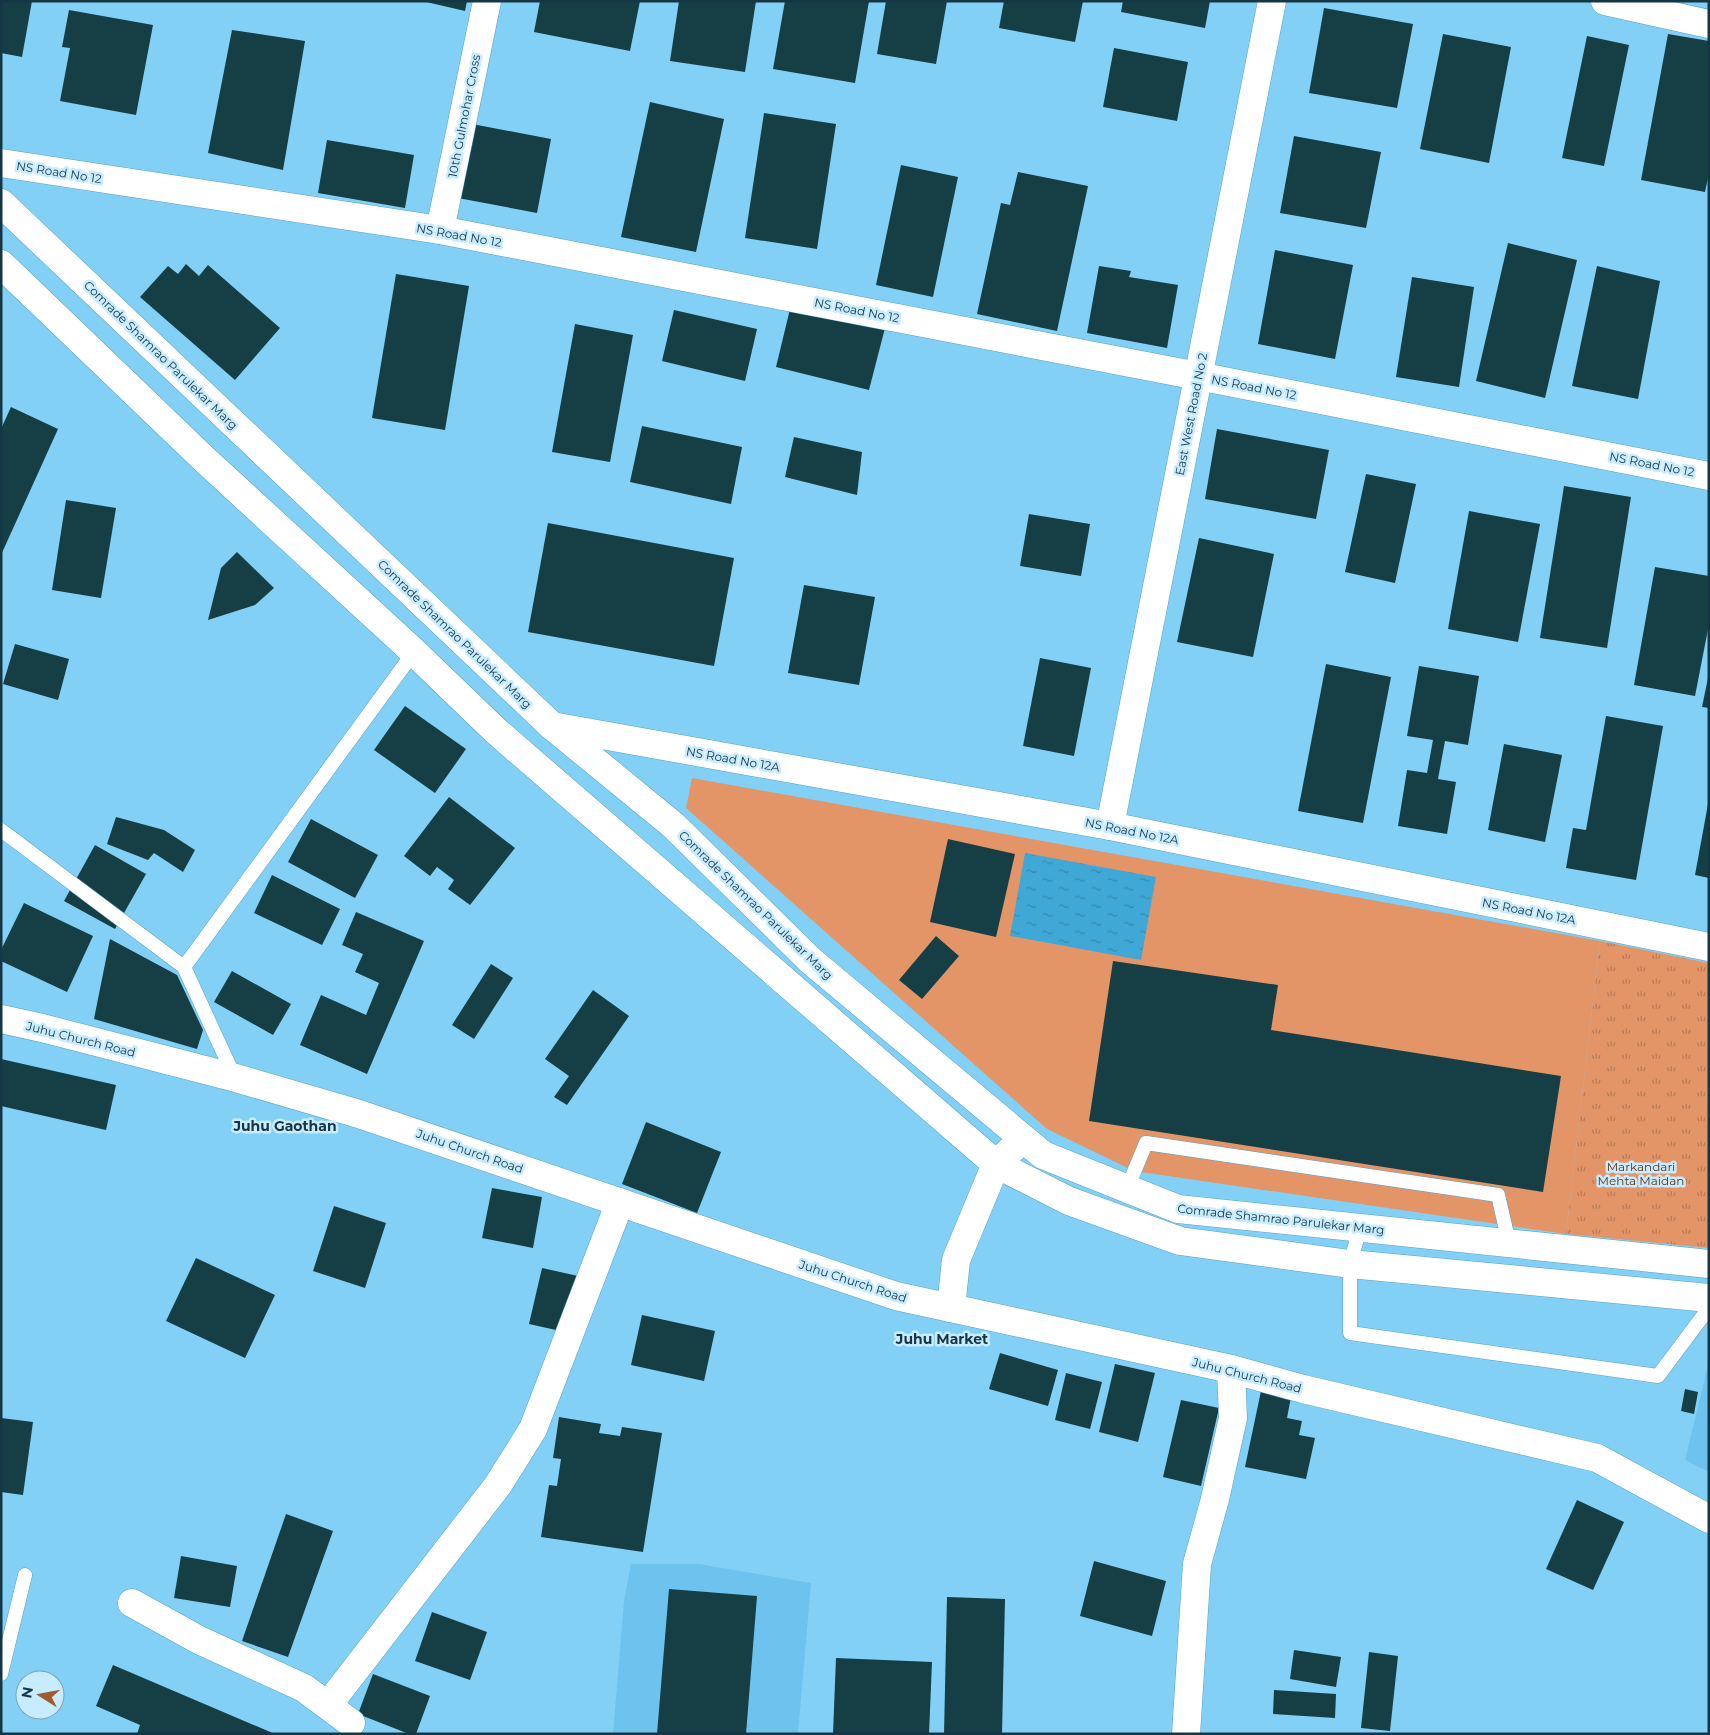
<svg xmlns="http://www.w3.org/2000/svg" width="1710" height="1735" font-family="Montserrat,sans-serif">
	<defs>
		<pattern id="park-tufts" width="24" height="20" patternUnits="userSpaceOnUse" patternTransform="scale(1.25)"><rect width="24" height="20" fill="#e39568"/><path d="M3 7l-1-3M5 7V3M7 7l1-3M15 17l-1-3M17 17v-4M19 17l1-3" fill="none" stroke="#b77a57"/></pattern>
		<pattern id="water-ripples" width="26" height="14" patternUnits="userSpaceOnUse" patternTransform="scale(1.25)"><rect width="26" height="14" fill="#3fa8d6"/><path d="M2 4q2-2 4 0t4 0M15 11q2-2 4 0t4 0" fill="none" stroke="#348aaf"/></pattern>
	</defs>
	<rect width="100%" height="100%" fill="#83d0f6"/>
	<!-- built -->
	<g fill="#6dc3ed">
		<path d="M1709,1361V1472L1685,1460Z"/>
		<path d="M631,1564H699L811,1583L798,1734H613L624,1601Z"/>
	</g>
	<!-- park -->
	<path fill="url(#park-tufts)" d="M1600,941L1709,963V1248L1566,1234Z"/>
	<!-- pitch -->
	<path fill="#e39568" d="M692,778L1600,941L1566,1234L1134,1171L1047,1129L686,808Z"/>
	<!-- water -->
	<path fill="url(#water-ripples)" d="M1025,853L1156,877L1141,960L1010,936Z"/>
	<!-- building -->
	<g fill="#153e45">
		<path d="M1,1H32L22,57L1,53Z"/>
		<path d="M422,1H467L465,11Z"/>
		<path d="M540,1H640L630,51L534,32Z"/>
		<path d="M679,1H756L745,72L670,61Z"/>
		<path d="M785,1H869L855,83L773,69Z"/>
		<path d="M886,1H947L936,64L877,54Z"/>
		<path d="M1004,1H1083L1075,42L999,28Z"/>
		<path d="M1123,1H1210L1205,28L1121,12Z"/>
		<path d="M1324,8L1413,24L1397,108L1309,93Z"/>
		<path d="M69,10L153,25L136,115L60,101L70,48L62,47Z"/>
		<path d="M232,30L305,41L283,170L208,153Z"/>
		<path d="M1443,34L1511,47L1489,163L1420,149Z"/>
		<path d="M1668,34L1709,41V173L1705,192L1641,180Z"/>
		<path d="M1587,36L1629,45L1604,166L1562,158Z"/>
		<path d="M1114,48L1188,62L1177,121L1103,107Z"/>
		<path d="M650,102L724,119L696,252L621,237Z"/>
		<path d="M764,113L836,124L817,249L745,238Z"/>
		<path d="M472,124L551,139L537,213L458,198Z"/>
		<path d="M1294,136L1381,152L1366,228L1280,213Z"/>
		<path d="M327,140L414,155L405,208L318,193Z"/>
		<path d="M901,165L958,177L933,297L876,285Z"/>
		<path d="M1018,172L1088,186L1057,331L977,314L1001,203L1010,205Z"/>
		<path d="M1508,243L1577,260L1545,398L1476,381Z"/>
		<path d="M1275,250L1353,265L1335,359L1258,344Z"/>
		<path d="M186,264L199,276L208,265L280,328L235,380L140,297L168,266L178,274Z"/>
		<path d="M1099,266L1131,271L1129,277L1178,285L1167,348L1087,333Z"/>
		<path d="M1597,266L1660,281L1638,399L1572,386Z"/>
		<path d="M396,274L469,286L445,430L372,418Z"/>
		<path d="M1412,277L1474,287L1459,387L1396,377Z"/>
		<path d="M791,305L885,328L869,390L776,367Z"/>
		<path d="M674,310L757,329L745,381L662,361Z"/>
		<path d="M575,324L633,335L610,462L552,452Z"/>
		<path d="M11,407L58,429L1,555V429Z"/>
		<path d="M642,426L742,447L731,504L630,482Z"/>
		<path d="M1217,429L1329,450L1316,519L1205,499Z"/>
		<path d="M794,437L862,452L857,495L785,477Z"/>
		<path d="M1366,474L1416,484L1395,583L1345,572Z"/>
		<path d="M1564,486L1631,497L1607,648L1540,638Z"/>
		<path d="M66,500L116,508L101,598L52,590Z"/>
		<path d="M1469,511L1540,524L1518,642L1448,629Z"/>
		<path d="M1029,514L1090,524L1081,576L1020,566Z"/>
		<path d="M548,523L734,558L714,666L528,632Z"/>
		<path d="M1199,538L1274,554L1253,657L1177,642Z"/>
		<path d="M237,552L274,588L255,605L208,620L221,568Z"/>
		<path d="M1655,567L1709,576V624L1695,696L1634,685Z"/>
		<path d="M804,585L875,597L859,685L788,673Z"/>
		<path d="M15,644L69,659L58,700L3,684Z"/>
		<path d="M1040,658L1091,668L1074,756L1023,746Z"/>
		<path d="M1326,664L1391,677L1363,823L1298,811Z"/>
		<path d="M1419,666L1479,676L1468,745L1445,741L1438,779L1456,782L1447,834L1398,826L1407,770L1427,773L1433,740L1407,736Z"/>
		<path d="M1708,678H1709V708L1702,707Z"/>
		<path d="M405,706L466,749L435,793L374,750Z"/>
		<path d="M1606,716L1663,726L1636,880L1566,868L1573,828L1586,830Z"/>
		<path d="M1504,744L1562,755L1545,842L1488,830Z"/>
		<path d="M449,797L515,848L470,905L448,889L454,880L437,867L430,876L404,856Z"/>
		<path d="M1708,804H1709V878L1695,875Z"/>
		<path d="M116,817L164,830L195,850L183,872L154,853L148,860L107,844Z"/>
		<path d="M311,819L378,855L355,898L288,862Z"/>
		<path d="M948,839L1015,854L996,937L930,922Z"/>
		<path d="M95,845L146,874L115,929L64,901Z"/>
		<path d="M272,875L340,909L322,945L254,913Z"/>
		<path d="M24,903L93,936L67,992L1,961V950Z"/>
		<path d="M356,912L424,941L367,1074L300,1045L321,995L366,1015L379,983L355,972L363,954L342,945Z"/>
		<path d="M936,936L959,956L922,999L899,980Z"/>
		<path d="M110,939L177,975L203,1030L197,1049L94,1019Z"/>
		<path d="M1113,961L1278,985L1271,1030L1561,1076L1543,1192L1089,1121Z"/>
		<path d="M491,964L513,978L474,1039L452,1025Z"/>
		<path d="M232,971L291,1004L273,1035L214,1002Z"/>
		<path d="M593,990L629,1016L567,1105L554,1097L569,1076L545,1059Z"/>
		<path d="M1,1059L116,1085L106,1130L1,1106Z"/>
		<path d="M646,1122L721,1152L697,1213L622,1184Z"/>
		<path d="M492,1188L542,1197L533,1248L482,1238Z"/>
		<path d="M334,1206L386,1223L365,1288L313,1271Z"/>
		<path d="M196,1258L275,1295L245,1358L166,1321Z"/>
		<path d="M542,1268L578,1276L565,1332L529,1324Z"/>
		<path d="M642,1315L715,1331L704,1381L631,1365Z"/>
		<path d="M1000,1353L1058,1370L1048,1406L989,1389Z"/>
		<path d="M1115,1364L1155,1373L1138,1442L1099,1432Z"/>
		<path d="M1066,1373L1102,1382L1090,1429L1055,1420Z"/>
		<path d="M1685,1389L1698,1392L1694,1414L1681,1411Z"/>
		<path d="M1261,1391L1291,1397L1287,1418L1302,1421L1299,1435L1315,1438L1306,1479L1245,1467Z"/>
		<path d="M1181,1400L1219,1408L1201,1486L1163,1477Z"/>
		<path d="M559,1417L601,1424L599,1433L620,1436L622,1427L662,1433L643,1552L541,1537L549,1485L557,1486L561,1459L553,1458Z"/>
		<path d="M1,1418L33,1422L23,1495L1,1492Z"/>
		<path d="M1577,1500L1624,1522L1593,1590L1546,1569Z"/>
		<path d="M286,1514L333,1531L288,1657L242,1641Z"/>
		<path d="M181,1556L237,1566L230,1607L174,1598Z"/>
		<path d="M1094,1561L1166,1581L1152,1636L1080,1616Z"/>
		<path d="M669,1589L757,1596L746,1734H657Z"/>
		<path d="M947,1597L1005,1599L1002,1734H944Z"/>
		<path d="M432,1612L487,1632L470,1680L415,1661Z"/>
		<path d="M1294,1650L1341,1657L1336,1687L1290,1679Z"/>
		<path d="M1369,1652L1398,1656L1390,1731L1361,1728Z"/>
		<path d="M836,1658L932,1662L929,1734H833Z"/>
		<path d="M113,1665L275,1734H137L140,1725L96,1706Z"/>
		<path d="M373,1674L430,1696L416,1734H409L358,1714Z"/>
		<path d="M1274,1690L1336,1694L1335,1718L1273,1714Z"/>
	</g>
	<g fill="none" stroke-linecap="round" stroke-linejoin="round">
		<!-- lane casing -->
		<g stroke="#56a3c7" stroke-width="15">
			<g id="lane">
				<path d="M1,830L184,967L235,1078"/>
				<path d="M184,967L414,652"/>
				<path d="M1127,1189L1146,1143L1498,1195L1509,1243"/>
				<path d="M1360,1228L1350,1264V1333L1658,1376L1709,1308"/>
				<path d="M1,1674L25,1575"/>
			</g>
		</g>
		<!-- street casing -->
		<g stroke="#56a3c7" stroke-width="29">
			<g id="street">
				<path d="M1605,1L1709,24"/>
				<path d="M1,163L440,230L1198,376L1709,476"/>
				<path d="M440,230L487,1"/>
				<path d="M552,726L1110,826L1709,947"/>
				<path d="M1110,826L1272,1"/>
				<path d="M951,1308L956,1260L996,1164L1023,1139"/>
				<path d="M132,1603L199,1640L304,1688L351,1723"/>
				<path d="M328,1705L498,1485L533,1429L620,1202"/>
				<path d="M1186,1734L1197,1564L1215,1499L1233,1418L1231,1369"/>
			</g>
		</g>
		<!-- secondary casing -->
		<g stroke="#56a3c7" stroke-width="29">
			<g id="secondary">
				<path d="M1,203L552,726L673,825L810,960L1043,1155L1178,1209L1709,1264"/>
				<path d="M1,264L203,458L414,652L496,731L996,1164L1069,1201L1180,1241L1350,1264L1709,1298"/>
				<path d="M1,1019L42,1028L236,1078L359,1114L896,1296L1231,1369L1303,1389L1597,1458L1709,1519"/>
			</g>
		</g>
		<!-- lane -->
		<use href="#lane" stroke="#fff" stroke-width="14"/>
		<!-- street -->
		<use href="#street" stroke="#fff" stroke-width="28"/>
		<!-- secondary -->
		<use href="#secondary" stroke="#fff" stroke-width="28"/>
	</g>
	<g text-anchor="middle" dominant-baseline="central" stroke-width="5" stroke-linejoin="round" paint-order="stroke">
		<!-- street labels -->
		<g font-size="12" fill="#153645" stroke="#c7ebff">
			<text transform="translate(464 116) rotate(-79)">10th Gulmohar Cross</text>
			<text transform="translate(59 172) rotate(9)">NS Road No 12</text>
			<text transform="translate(459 235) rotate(10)">NS Road No 12</text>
			<text transform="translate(857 310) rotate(11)">NS Road No 12</text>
			<text transform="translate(161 355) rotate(44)">Comrade Shamrao Parulekar Marg</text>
			<text transform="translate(1254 387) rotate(11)">NS Road No 12</text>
			<text transform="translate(1191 414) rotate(-79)">East West Road No 2</text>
			<text transform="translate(1652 464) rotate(11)">NS Road No 12</text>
			<text transform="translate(455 634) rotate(44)">Comrade Shamrao Parulekar Marg</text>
			<text transform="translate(733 759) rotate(10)">NS Road No 12A</text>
			<text transform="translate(1132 831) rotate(11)">NS Road No 12A</text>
			<text transform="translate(756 905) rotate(44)">Comrade Shamrao Parulekar Marg</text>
			<text transform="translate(1529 911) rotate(11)">NS Road No 12A</text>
			<text transform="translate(81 1039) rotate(14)">Juhu Church Road</text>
			<text transform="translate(470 1151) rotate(19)">Juhu Church Road</text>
			<text transform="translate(1281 1219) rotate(6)">Comrade Shamrao Parulekar Marg</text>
			<text transform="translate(853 1281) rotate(18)">Juhu Church Road</text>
			<text transform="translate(1247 1375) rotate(14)">Juhu Church Road</text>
		</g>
		<!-- park labels -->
		<g font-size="12" fill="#63300c" stroke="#c7ebff">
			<text x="1641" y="1166">Markandari<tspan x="1641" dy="14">Mehta Maidan</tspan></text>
		</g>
		<!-- neighbourhood labels -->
		<g font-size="14" font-weight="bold" fill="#153645" stroke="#c7ebff">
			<text x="285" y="1126">Juhu Gaothan</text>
			<text x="942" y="1339">Juhu Market</text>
		</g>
	</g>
	<!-- border -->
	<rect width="1710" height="1735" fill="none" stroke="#153645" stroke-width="5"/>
	<!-- north arrow -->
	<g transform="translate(40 1695) rotate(281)"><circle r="24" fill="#c7ebff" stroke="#80a3b5"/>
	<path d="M0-4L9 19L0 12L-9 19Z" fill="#a05b2f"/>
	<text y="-8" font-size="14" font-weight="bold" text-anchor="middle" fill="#153645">N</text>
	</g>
</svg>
